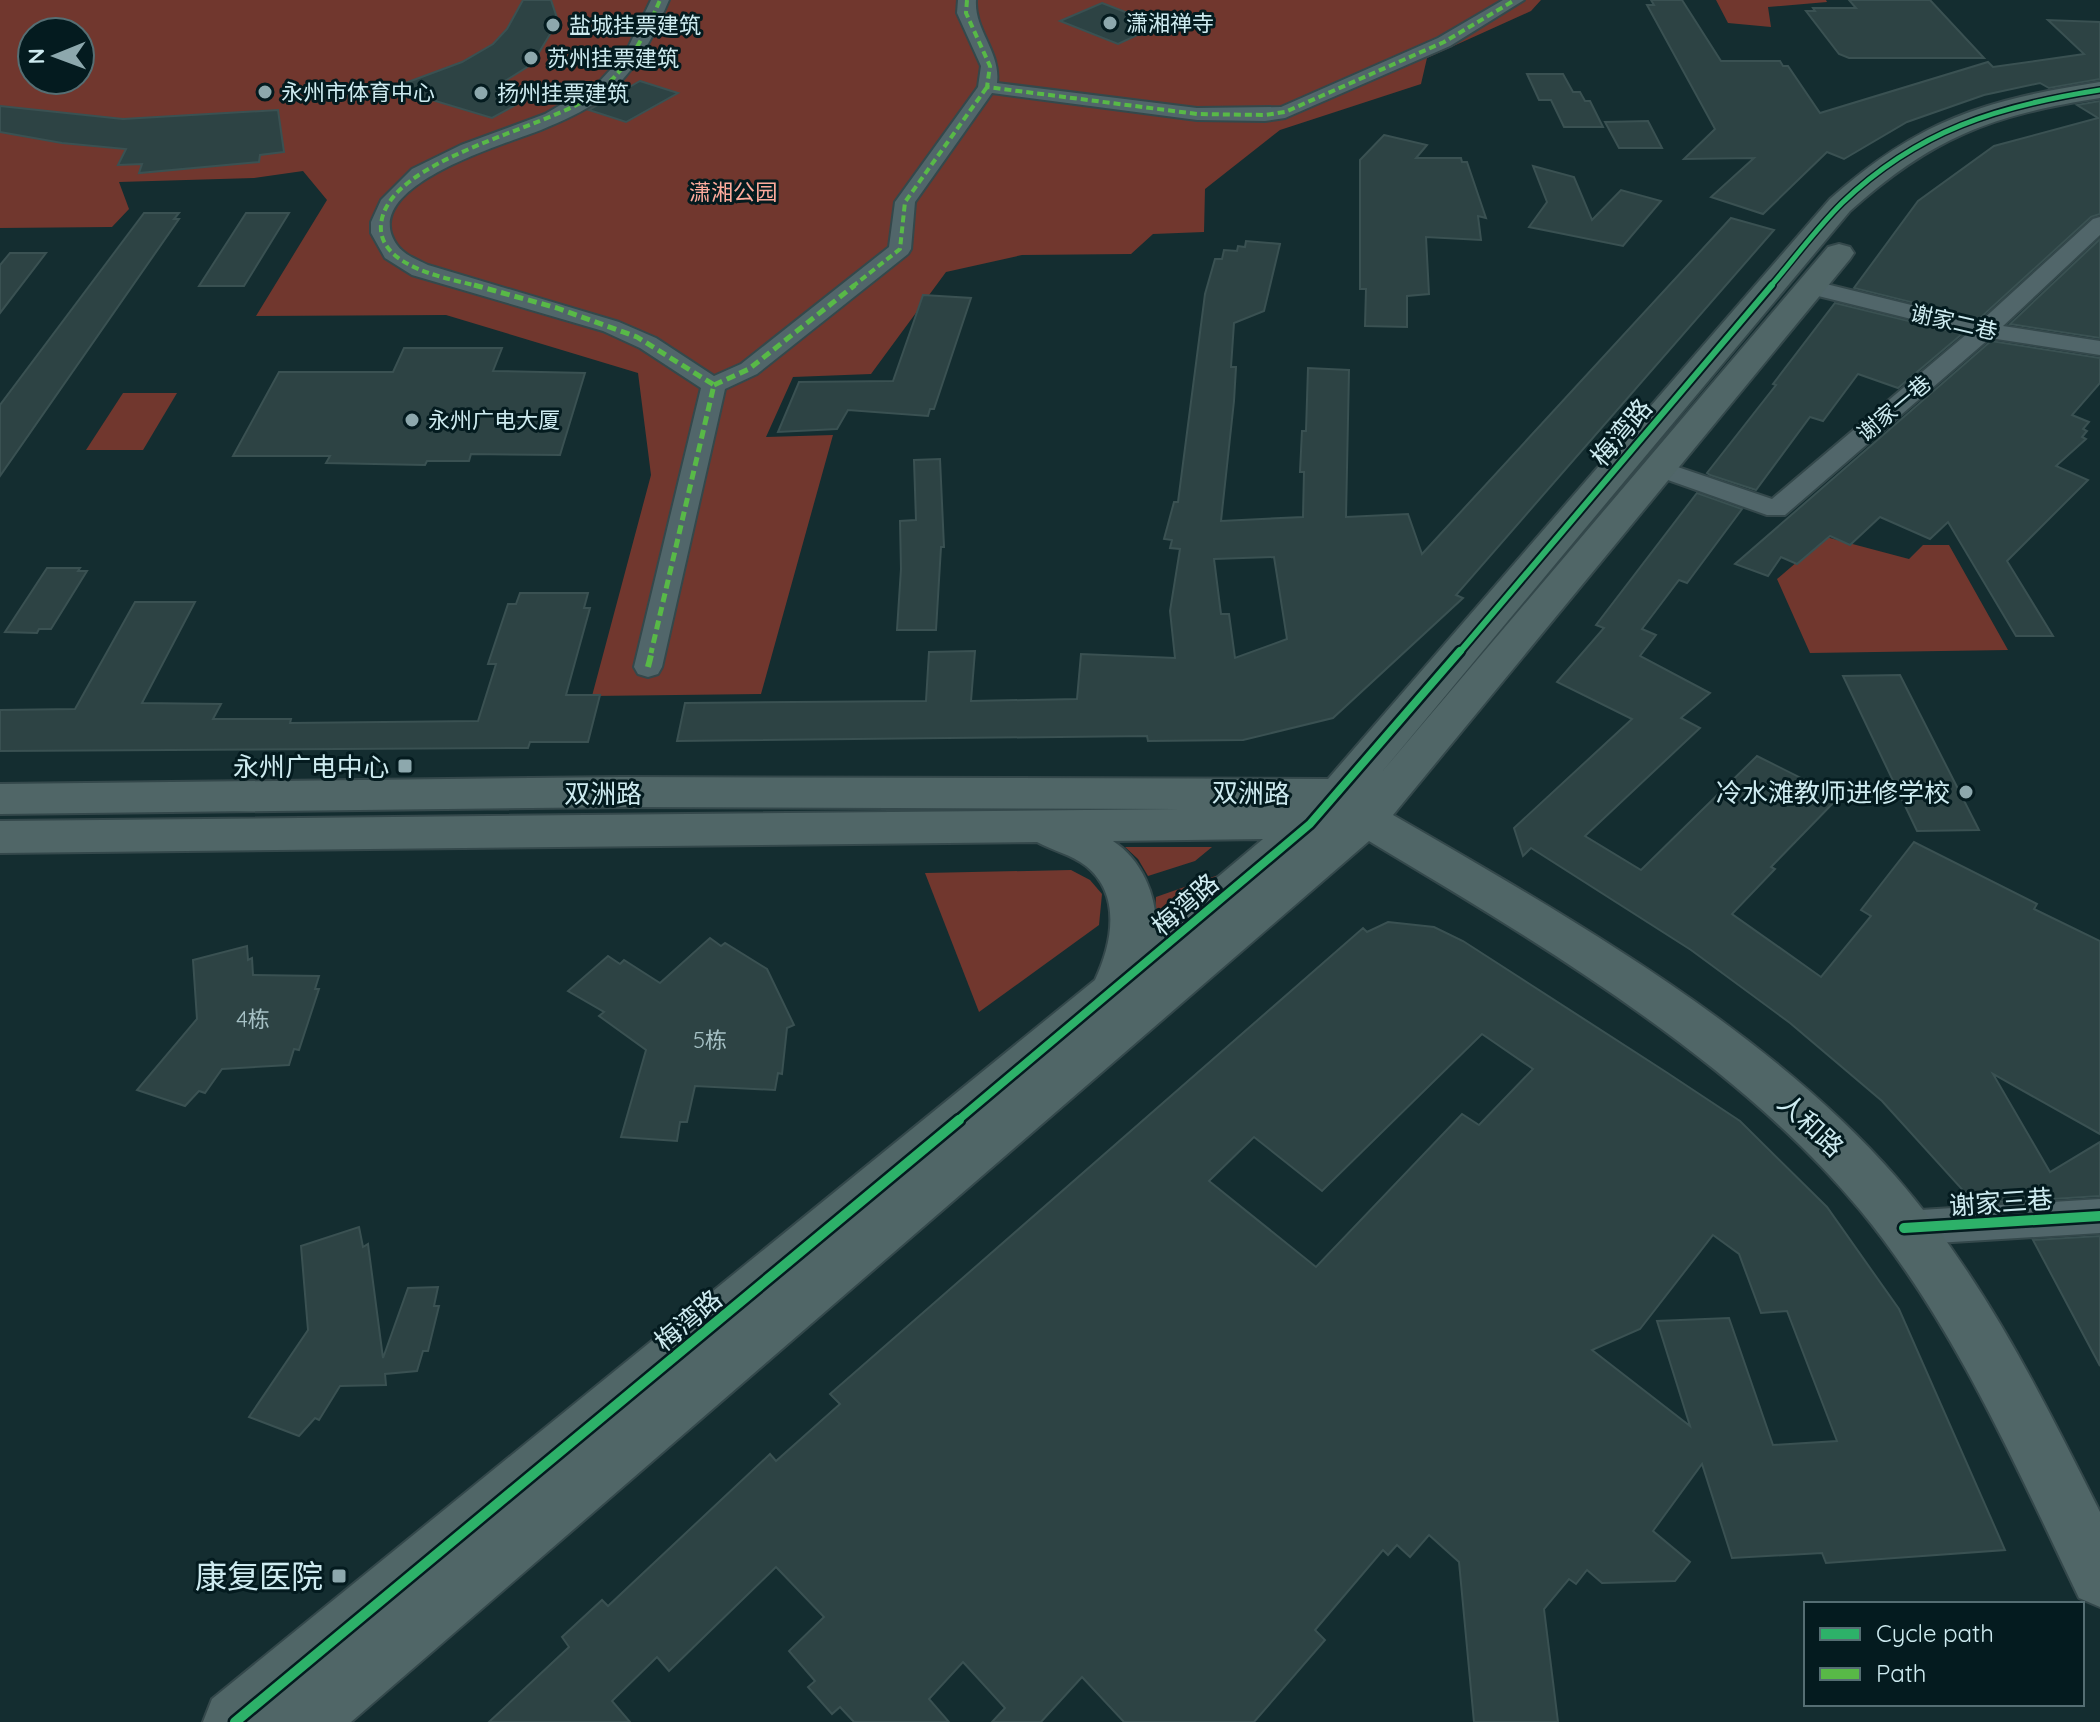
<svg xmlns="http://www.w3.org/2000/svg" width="2100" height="1722" font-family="Quicksand,'Noto Sans SC',sans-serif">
	<rect width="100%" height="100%" fill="#142d30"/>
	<!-- green -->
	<g fill="#71372e" fill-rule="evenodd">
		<path d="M0,0H1541L1531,11L1427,58L1421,84L1280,130L1205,189L1204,232L1153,234L1131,254L1022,255L946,272L871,374L793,377L766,437L833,435L761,694L592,696L651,475L638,373L446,315L256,316L327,200L303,171L254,178L119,182L129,209L112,227L0,228ZM32,32H80V80H32Z"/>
		<path d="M1716,0H1826L1827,2L1768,7L1771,27L1728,23Z"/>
		<path d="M123,393H177L143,450H86Z"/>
		<path d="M1826,537L1909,559L1923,545H1949L2008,650L1810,653L1777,579Z"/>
		<path d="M1125,847H1212L1195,861L1148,876L1138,859Z"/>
		<path d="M1071,870L1090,880L1102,894L1099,925L979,1012L925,873Z"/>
		<path d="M1227,872L1154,933L1156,897Z"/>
	</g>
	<!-- building -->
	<g fill="#2d4344" stroke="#3a5152" stroke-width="2" fill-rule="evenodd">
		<path d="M523,0H551L558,21L532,64L497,86L532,96L492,118L392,88L462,62L493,44L507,29Z"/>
		<path d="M1651,0H1682L1721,61H1780L1783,66H1788L1820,113L1988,62L1993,67L2084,54L2048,20L2100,22V79L2049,88L2040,83L1984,95L1907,122L1844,159L1827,152L1763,214L1711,197L1754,158L1684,159L1715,129L1647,5H1654Z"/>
		<path d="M1849,0H1930L1984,58H1849L1839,54L1806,11H1815L1813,8H1856Z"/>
		<path d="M1102,3L1159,25L1118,44L1060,21Z"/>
		<path d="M1527,74H1563L1573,92H1580L1585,101H1590L1603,127H1564L1551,100H1539Z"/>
		<path d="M640,81L678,93L626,122L589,110Z"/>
		<path d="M2100,101V214L2091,217L1979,319L1854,288L1918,201L1994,146L2098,118L2077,105Z"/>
		<path d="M0,106L123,119L278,110L284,152L260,155L259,162L139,173L142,164L118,165L126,149L62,143L0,132Z"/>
		<path d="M1648,121L1662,148H1619L1605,122Z"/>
		<path d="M1384,135L1427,145L1416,158H1461L1462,162H1467L1486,218L1478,216L1481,240L1426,237L1429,294L1407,296V327L1365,326L1366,289H1360V160Z"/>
		<path d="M1533,166L1574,177L1592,220L1621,190L1661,201L1623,246L1529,227L1547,202Z"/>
		<path d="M144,213H179L174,219H179L0,476V405Z"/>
		<path d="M246,213H289L244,286H199Z"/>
		<path d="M1731,218L1774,230L1456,595L1463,598L1333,718L1243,740L1148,741L1147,736L677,741L685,703L926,701L929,652L975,651L971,701L1077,699L1081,654L1175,658L1170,611L1180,549L1170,548L1172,540L1164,539L1174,502H1178L1205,294L1215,259H1222L1224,250L1237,251L1238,246L1245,247L1246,241L1280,244L1264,311L1234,323L1231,367H1236L1234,401L1221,521L1303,517L1304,472H1300L1302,431H1306L1308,368L1349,370L1346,517L1408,514L1422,554ZM1274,557L1287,639L1235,658L1229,614H1221L1214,559Z"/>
		<path d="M2100,239V338L2010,324Z"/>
		<path d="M10,253H46L0,313V265Z"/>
		<path d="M923,295L971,298L934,409H930L928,416L848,410L837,429L778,432L799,382L893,381Z"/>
		<path d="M1835,303L1962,334L1898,388L1858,374L1823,421L1810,417L1756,490L1710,475L1707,473L1776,385L1773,384Z"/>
		<path d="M1991,341L2100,358V383L2072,415L2089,422L2083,429L2087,431L2082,437L2086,439L2056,466L2088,480L2007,561L2053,636H2016L1948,522L1930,539L1880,517L1850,545L1830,536L1797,564L1781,557L1768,576L1735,564Z"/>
		<path d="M404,348H502L493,371L585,373L560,455L471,454L469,461H427L425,465L326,463L330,456H233L279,372H393Z"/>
		<path d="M940,459L944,547H941L936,630H897L901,569L900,521L916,520L914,460Z"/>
		<path d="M1697,493L1742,509L1687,583L1679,580L1642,629L1656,635L1640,656L1710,693L1681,718L1700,728L1585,836L1641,870L1757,756L1839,797L1771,867L1775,869L1732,914L1821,977L1871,916L1861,910L1914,842L2037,904L2034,909L2100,941V1134L1993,1074L2050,1172L2100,1142V1196L2006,1202L1977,1201L1969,1197L1882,1101L1790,1023L1691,950L1531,848L1523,856L1514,828L1632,719L1557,682L1604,628L1596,625Z"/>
		<path d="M47,568H80L78,571H87L51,629H39L37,633L5,632Z"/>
		<path d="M520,593H588L584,608H590L566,695H600L588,742H530L528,748L0,751V710L75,709L135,602H195L142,703L221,704L213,719H291L290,723L478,721L496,664H488L508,604H516Z"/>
		<path d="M1900,675L1979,830L1917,831L1843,676Z"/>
		<path d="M1388,922L1434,927L1463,941L1666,1072L1740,1121L1827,1207L1899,1309L2005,1550L1826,1563L1822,1553L1732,1558L1702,1464L1653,1531L1690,1562L1675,1581L1602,1583L1587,1570L1576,1584L1569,1579L1544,1609L1558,1722H1474L1459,1562L1429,1535L1410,1557L1397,1545L1388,1555L1383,1550L1315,1630L1325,1640L1254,1722H1124L1082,1677L1041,1722H992L1005,1708L963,1662L929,1699L949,1722H854L840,1707L832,1714L808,1687L815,1681L789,1651L824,1617L776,1567L669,1671L657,1657L612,1701L630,1722H489L569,1647L562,1637L602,1600L608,1606L770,1454L776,1461L840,1404L830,1394L1363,928L1367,932ZM1482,1034L1533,1069L1479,1125L1462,1114L1316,1267L1209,1181L1254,1137L1322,1191ZM1713,1235L1739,1254L1761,1313L1787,1311L1837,1441L1773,1445L1729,1318L1657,1321L1690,1426L1592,1350L1640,1329Z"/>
		<path d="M710,938L721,946L725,943L767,969L794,1025L787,1028L782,1074L778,1073L775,1090L695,1086L687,1122H680L677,1141L621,1137L646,1050L599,1016L604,1012L568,991L608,956L620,964L624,960L660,983Z"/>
		<path d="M247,946L248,960L252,958L253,975L319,976L315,989H319L299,1050L294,1049L289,1065L222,1069L205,1093L199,1091L185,1106L137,1090L197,1019L193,960Z"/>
		<path d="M359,1227L363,1247L368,1244L383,1358L408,1288L438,1287L434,1306H439L428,1351H423L417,1371L385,1374L386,1385L340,1386L319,1420L315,1418L299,1436L249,1417L308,1330L301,1246Z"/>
		<path d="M2100,1236V1366L2033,1240Z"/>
	</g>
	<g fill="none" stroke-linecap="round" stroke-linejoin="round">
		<!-- street casing -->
		<g stroke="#34484b" stroke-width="4">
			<g id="street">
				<path d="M651,0H669C653,38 635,74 601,99C583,112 562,121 541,130C509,143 355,186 397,245C404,255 418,260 428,265L619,322L656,338L714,376L741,364L889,247L895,202L978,87L981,66L957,13L958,0H976C974,30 1001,52 997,83L1197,108L1281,107L1438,38L1503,0H1524L1450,46L1285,118L1265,121L1197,120L992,93L915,202L911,249L908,254L757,374L725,389L662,667L658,674L648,677L638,674L634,667L701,388L640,348L603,331L412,275L385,258L371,233V222L381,200L412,169L461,145L545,114L598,83L625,54Z"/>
				<path d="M2100,217V235L2003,326L2100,341V355L1990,338L1785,515H1767L1651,474L1647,469L1651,464L1660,461L1772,499L1968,333L1802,292L1799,287L1802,282L1810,280L1980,322L2093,219Z"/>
				<path d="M2100,1199V1233L1904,1245L1890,1240L1885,1228L1890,1216L1904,1211Z"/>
			</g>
		</g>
		<!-- secondary casing -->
		<g stroke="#34484b" stroke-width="4">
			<path id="secondary" d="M2100,82V98C1992,115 1932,137 1850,211L1381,773L1828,247L1839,244L1850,247L1854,253L1850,259L1393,815C1564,914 1766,1028 1896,1177C1981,1275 2040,1392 2097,1506L2100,1512V1607L2079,1598C2015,1465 1955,1325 1860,1210C1735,1059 1536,941 1369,841L351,1722H203L212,1699L1095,980C1112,944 1122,895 1086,866C1071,854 1053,851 1037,842L0,853V821L1180,809L621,807L0,814V784L621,777L1328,779L1830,199C1919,120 1984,100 2100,82ZM1263,839L1156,929C1157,896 1142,860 1113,841Z"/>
		</g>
		<!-- street -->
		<use href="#street" fill="#51666a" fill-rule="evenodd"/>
		<!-- secondary -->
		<use href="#secondary" fill="#506667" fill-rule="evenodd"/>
		<!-- quiet-far2 -->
		<g stroke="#58b947" stroke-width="4" stroke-dasharray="7 4" stroke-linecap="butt">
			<path d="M967,0L966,13L990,66L987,87L1197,114L1265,115L1285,112L1444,42L1515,0"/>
			<path d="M482,287C451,279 377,268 381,224C388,158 545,130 595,94C628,70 644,37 660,0"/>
			<path d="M852,287L900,249L905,202L987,87"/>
		</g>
		<!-- quiet-far1 -->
		<g stroke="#58b947" stroke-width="5" stroke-dasharray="9 5" stroke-linecap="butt">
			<path d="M474,285L557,308L637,337L714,385L651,653"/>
			<path d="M714,385L749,369L855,285"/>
		</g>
		<!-- quiet -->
		<path stroke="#58b947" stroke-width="6" stroke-dasharray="12 6" stroke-linecap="butt" d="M648,667L652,651"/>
		<!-- cycleway-far3 casing -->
		<g stroke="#041b1f" stroke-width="8">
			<path id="cycleway-far3" d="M1770,287C1794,259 1816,229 1842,203C1918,130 1998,106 2100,90"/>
		</g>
		<!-- cycleway-far2 casing -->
		<g stroke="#041b1f" stroke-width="10">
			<path id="cycleway-far2" d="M1459,653L1772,285"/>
		</g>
		<!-- cycleway-far1 casing -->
		<g stroke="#041b1f" stroke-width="13">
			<path id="cycleway-far1" d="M956,1122L1310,824L1460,651"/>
		</g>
		<!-- cycleway casing -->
		<g stroke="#041b1f" stroke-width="15">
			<g id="cycleway">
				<path d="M1904,1228L2100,1216"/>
				<path d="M235,1722L959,1120"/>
			</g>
		</g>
		<!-- cycleway-far3 -->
		<use href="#cycleway-far3" stroke="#2db169" stroke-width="5"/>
		<!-- cycleway-far2 -->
		<use href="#cycleway-far2" stroke="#2db169" stroke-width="6"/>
		<!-- cycleway-far1 -->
		<use href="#cycleway-far1" stroke="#2db169" stroke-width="8"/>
		<!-- cycleway -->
		<use href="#cycleway" stroke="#2db169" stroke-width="10"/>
	</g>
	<!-- markers -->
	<g fill="#8da8ad" stroke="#041b1f" stroke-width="3">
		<circle cx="1110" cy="23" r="8"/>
		<circle cx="553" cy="25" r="8"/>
		<circle cx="531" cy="58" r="8"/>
		<circle cx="265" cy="92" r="8"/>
		<circle cx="481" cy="93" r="8"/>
		<circle cx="412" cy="420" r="8"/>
		<rect x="397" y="758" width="16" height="16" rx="4"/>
		<circle cx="1966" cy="792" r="8"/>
		<rect x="331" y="1568" width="16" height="16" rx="4"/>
	</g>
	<g text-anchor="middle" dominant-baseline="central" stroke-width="6" stroke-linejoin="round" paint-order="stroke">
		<!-- far-poi labels -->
		<g font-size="22" fill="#ceebf0" stroke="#041b1f" text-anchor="start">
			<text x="1126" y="23">潇湘禅寺</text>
			<text x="569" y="25">盐城挂票建筑</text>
			<text x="547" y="58">苏州挂票建筑</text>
			<text x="281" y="92">永州市体育中心</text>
			<text x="497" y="93">扬州挂票建筑</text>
			<text x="428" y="420">永州广电大厦</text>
		</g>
		<!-- far-park labels -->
		<g font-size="22" fill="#feab9c" stroke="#041b1f">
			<text x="733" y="192">潇湘公园</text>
		</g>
		<!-- far-street labels -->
		<g font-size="22" fill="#ceebf0" stroke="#041b1f">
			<text transform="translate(1954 322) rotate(13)">谢家二巷</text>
			<text transform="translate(1894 408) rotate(-40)">谢家一巷</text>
		</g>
		<!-- number labels -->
		<g font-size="22" fill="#a6c1c5">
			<text x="253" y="1019">4栋</text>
			<text x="710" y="1040">5栋</text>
		</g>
		<!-- street labels -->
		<g font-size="26" fill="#ceebf0" stroke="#041b1f">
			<text transform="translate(1621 432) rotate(-50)">梅湾路</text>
			<text x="603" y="793">双洲路</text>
			<text transform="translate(1251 793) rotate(1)">双洲路</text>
			<text transform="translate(1185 904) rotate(-41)">梅湾路</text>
			<text transform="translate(1811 1125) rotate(43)">人和路</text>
			<text transform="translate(2001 1202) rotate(-4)">谢家三巷</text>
			<text transform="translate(688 1320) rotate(-40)">梅湾路</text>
		</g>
		<!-- poi labels -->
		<g font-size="26" fill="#ceebf0" stroke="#041b1f" text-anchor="end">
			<text x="389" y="766">永州广电中心</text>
			<text x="1950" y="792">冷水滩教师进修学校</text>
		</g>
		<!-- near-poi labels -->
		<g font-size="32" fill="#ceebf0" stroke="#041b1f" text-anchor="end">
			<text x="323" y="1576">康复医院</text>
		</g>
	</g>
	<!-- legend -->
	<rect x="1804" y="1602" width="280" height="104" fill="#041b1f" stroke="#556e73" stroke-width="2"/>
	<rect x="1820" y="1628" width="40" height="12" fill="#2db169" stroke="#556e73" stroke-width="2"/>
	<text x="1876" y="1642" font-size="24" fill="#ceebf0">Cycle path</text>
	<rect x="1820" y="1668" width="40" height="12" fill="#58b947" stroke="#556e73" stroke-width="2"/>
	<text x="1876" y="1682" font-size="24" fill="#ceebf0">Path</text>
	<!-- north arrow -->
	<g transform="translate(56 56) rotate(269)"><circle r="38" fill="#041b1f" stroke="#556e73" stroke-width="2"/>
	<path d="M0-6L14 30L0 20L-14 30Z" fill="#8da8ad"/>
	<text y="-12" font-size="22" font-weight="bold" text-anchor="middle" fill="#ceebf0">N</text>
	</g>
</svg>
